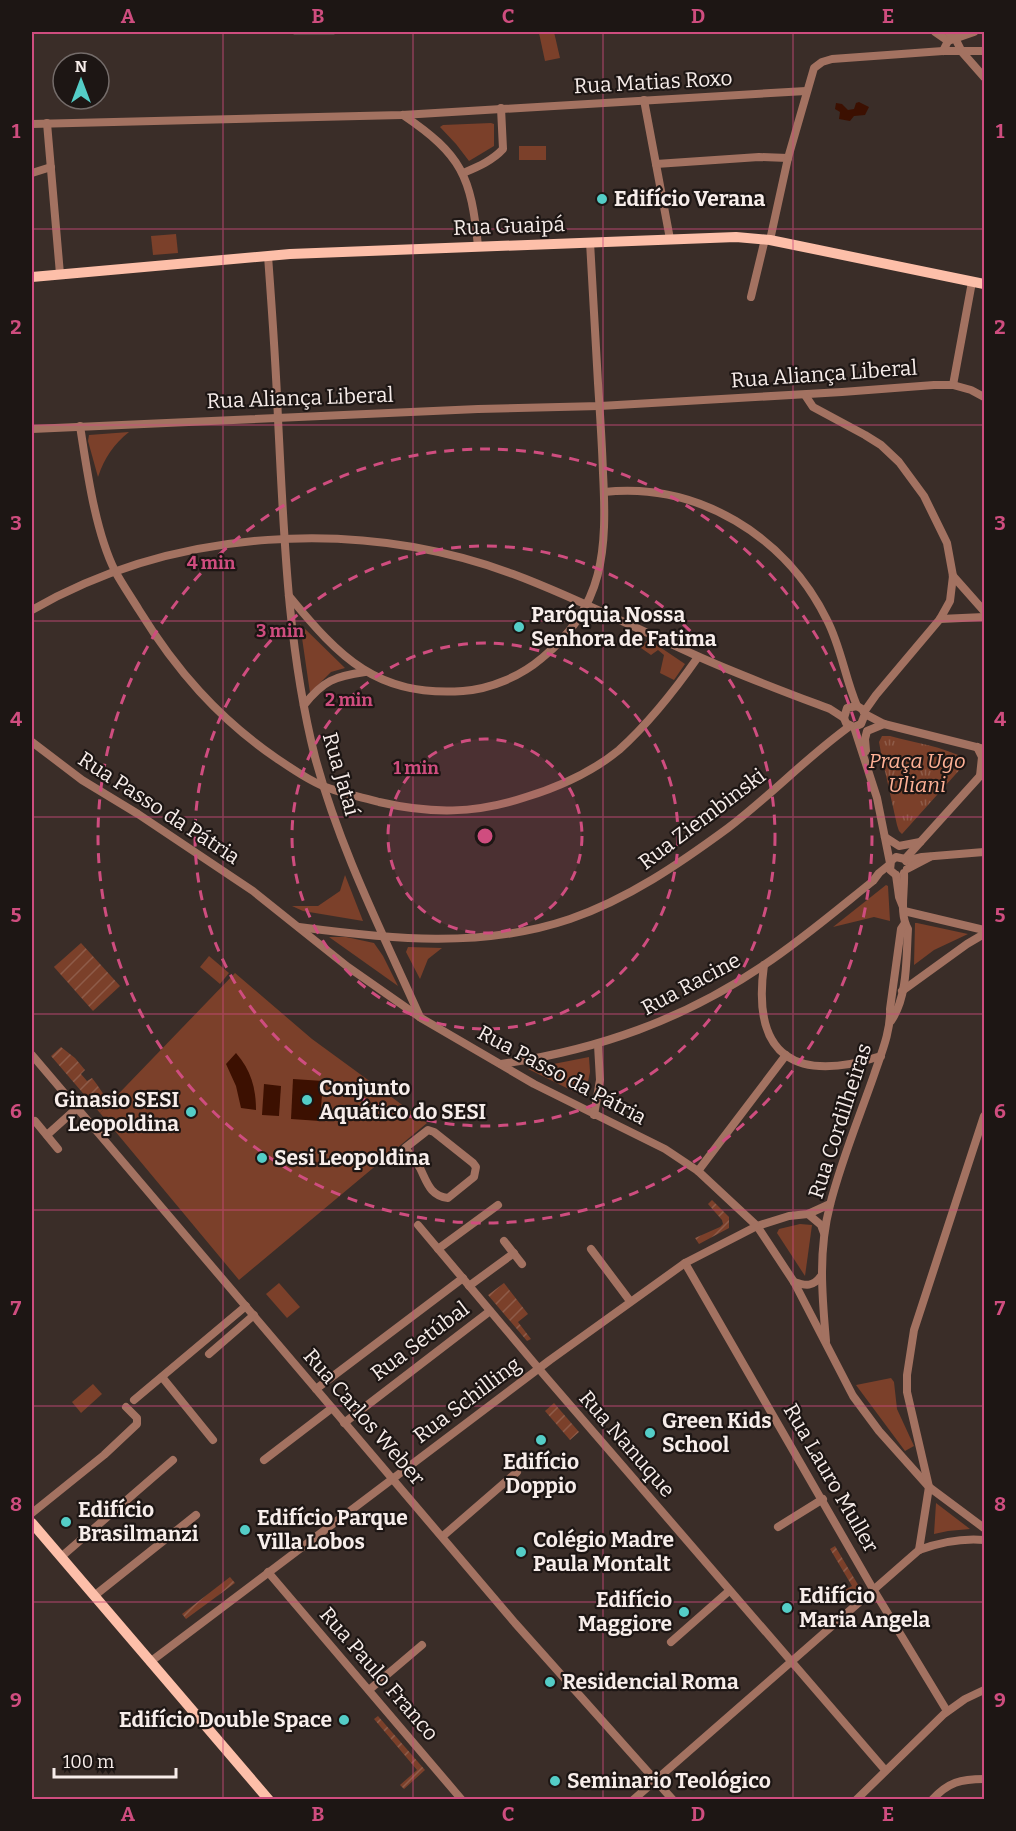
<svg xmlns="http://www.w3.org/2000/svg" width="1016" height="1831" font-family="Bitter,serif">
	<defs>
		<pattern id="grass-tufts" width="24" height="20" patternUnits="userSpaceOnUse" patternTransform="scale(1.5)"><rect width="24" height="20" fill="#7b402a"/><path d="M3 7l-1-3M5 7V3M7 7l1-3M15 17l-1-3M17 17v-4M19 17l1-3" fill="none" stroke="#8e5c49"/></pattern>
		<pattern id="garden-furrows" width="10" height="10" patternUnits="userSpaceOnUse" patternTransform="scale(1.5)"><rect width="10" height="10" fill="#7b402a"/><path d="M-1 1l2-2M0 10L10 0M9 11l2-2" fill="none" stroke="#8e5c49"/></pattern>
	</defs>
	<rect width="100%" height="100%" fill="#3a2d28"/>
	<!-- grass -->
	<path fill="url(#grass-tufts)" d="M882,736H890C915,743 942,746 966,759L963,766L902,834L899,831L897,825L881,753L879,742Z"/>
	<!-- park -->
	<g fill="#7b402a">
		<path d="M545,32H554L560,58L545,61L539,33Z"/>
		<path d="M491,123L494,124V146L469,161L456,144L440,127L443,125Z"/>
		<rect x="519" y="146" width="27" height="14"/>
		<path d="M176,234L178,253L153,255L151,236Z"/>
		<path d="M129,432C113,445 105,457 98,477L88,441L89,435Z"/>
		<path d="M300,624L345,668L331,672L310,693Z"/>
		<path d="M648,639L685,664L674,680L660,673L664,655L658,650L651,655L641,648Z"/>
		<path d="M345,875L363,921L303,911L292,906H318L340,891Z"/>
		<path d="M886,885L888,886L890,921L874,917L833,927Z"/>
		<path d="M915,923H917L968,934L934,950L914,965Z"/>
		<path d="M329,937H346L374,943L383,956L398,986Z"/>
		<path d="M408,947L442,948L428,959L420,979L406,952Z"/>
		<path d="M209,956L229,973L220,984L200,967Z"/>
		<path d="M235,973L312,1039L427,1123L239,1280L100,1113Z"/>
		<path d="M589,1057L590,1072L585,1097L528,1069Z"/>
		<path d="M800,1224L812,1225L805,1276L777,1233L779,1229Z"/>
		<path d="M279,1283L300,1307L287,1318L266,1294Z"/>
		<path d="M891,1378L894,1382L897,1409L914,1446L905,1451L856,1385Z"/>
		<path d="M93,1384L102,1394L81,1413L72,1402Z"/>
		<path d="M936,1503L970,1529L948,1531L934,1534Z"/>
	</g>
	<!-- garden -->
	<g fill="url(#garden-furrows)">
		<path d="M81,943L120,986L93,1011L54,967Z"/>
		<path d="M61,1047L75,1058L85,1070L81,1074L87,1081L92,1078C99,1086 103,1095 110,1103L100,1113L51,1056Z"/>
		<path d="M712,1200L729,1217V1228L699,1244L695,1238L720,1227L723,1224L722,1220L708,1204Z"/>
		<path d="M504,1283L528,1314L518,1322L531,1339L527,1341L488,1295Z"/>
		<path d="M554,1403L579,1432L570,1440L545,1411Z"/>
		<path d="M835,1546L860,1588L843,1603L837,1594L852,1586L830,1549Z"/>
		<path d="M230,1577L235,1583L186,1619L182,1614Z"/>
		<path d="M378,1716L425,1770L404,1789L400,1785L417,1770L374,1719Z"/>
	</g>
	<!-- water -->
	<g fill="#3c1001">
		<path d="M859,102L869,107L865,115L854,116L850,121L839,119L840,112L835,109L836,103L842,104L848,110L854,109L856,103Z"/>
		<path d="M236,1053C251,1070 256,1088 256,1110L241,1108L236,1086L226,1064Z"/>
		<path d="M293,1079L323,1081L320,1121L291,1119Z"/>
		<path d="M264,1084L281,1086L279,1116L262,1115Z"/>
	</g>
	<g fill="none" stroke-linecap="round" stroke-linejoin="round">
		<!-- minor -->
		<g stroke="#a37261" stroke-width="8">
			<path d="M935,32L948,41"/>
			<path d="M948,32L955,38L962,52L984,77"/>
			<path d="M943,51L948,41L974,32"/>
			<path d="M644,100L670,239"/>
			<path d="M403,115C462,155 471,176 478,246"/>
			<path d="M47,123L60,274"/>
			<path d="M32,124L402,115L806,91"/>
			<path d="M656,164L759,157L788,158"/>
			<path d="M32,173L51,167"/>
			<path d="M463,173C477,167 492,161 503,149L501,108"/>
			<path d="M770,240L788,158L814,68L822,62L832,59L943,51H984"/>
			<path d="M268,256C272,310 276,365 278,419C284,532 287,646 315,757C339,847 382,932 420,1017"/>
			<path d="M751,297L765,239"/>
			<path d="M953,385L972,282"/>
			<path d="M805,395L813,407L865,435L881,445L899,462L924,496L947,543L953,576L950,601L940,619L876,695L864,712"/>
			<path d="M80,426C87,470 95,531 115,571C122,584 131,597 139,610C176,670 218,718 276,758C291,768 306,779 323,786C340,793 361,797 379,802C431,814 475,814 526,797C559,787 592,772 619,750C649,723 675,690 698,657"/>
			<path d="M32,429L478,409L600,406L842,392L934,385H953L971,390L984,397"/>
			<path d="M604,492C698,482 786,536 827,620C841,647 845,678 857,706"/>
			<path d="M953,576L984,611"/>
			<path d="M289,596C340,658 377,697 463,691C491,689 521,676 542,658C605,607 607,549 603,473C602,443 600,413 598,383C595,336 593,289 590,242"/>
			<path d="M32,610C175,528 358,517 513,574C575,597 635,628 695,655C739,675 785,692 830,709L844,718"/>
			<path d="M940,619L984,617"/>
			<path d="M304,705C323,681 335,676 365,672"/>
			<path d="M865,714L861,724L854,727L846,723L844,718L847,708L857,706L862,709L865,714L884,724L984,749"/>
			<path d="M854,727L877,798L890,863"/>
			<path d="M32,742L82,780L138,814L253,891L348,967L421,1018L534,1084L665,1149L698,1171L757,1226L794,1282L853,1396L879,1431L929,1487L984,1528"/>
			<path d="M977,747L982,757L980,776"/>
			<path d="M866,751L865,739L867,731L884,724"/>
			<path d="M885,837L899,846L920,842"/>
			<path d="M905,859L980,776L984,773"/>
			<path d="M906,861L922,857L984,852"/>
			<path d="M907,869L930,857"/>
			<path d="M896,875L899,897L903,907"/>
			<path d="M896,875L890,870L891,861L896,857L905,859"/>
			<path d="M904,911L984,930"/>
			<path d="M299,927C389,939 482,949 570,919C628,899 679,864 728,828C770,796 807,757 850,726"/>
			<path d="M764,965C751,1058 797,1083 881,1056"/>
			<path d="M902,991L967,944L984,934"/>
			<path d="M891,1021C908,996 906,959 908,929C899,914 905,891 904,873"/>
			<path d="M32,1055L515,1623L673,1800"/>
			<path d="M501,1064C597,1050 683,1020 764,965C803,939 838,909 873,881L879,873L889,865"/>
			<path d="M594,1115L600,1080L598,1045"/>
			<path d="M35,1121L58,1149"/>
			<path d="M428,1130L434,1132L473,1163L476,1167L474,1177L448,1198C430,1196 427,1182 420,1168C416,1161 410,1154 405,1148Z"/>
			<path d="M47,1135L77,1108"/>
			<path d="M698,1171L786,1055"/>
			<path d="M808,1214L821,1225L824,1233"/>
			<path d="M418,1225L545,1376L885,1770"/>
			<path d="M504,1241L522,1264"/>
			<path d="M438,1249L498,1205"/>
			<path d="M591,1249L630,1301"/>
			<path d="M685,1263L873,1589L947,1711"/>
			<path d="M794,1282C806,1286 813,1287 821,1276"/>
			<path d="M469,1286L514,1253"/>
			<path d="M826,1341C822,1295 818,1251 830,1205C841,1161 859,1118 874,1075C881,1054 891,1031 890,1009L901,929L905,923"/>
			<path d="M209,1354L254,1315"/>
			<path d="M162,1377L213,1440"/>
			<path d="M316,1389L463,1278"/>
			<path d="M134,1400L246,1306"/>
			<path d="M344,1423L490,1311"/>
			<path d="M264,1460L332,1408"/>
			<path d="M32,1513L104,1455L137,1424V1418L126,1407"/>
			<path d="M778,1527L823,1499"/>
			<path d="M443,1536L517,1472"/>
			<path d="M919,1550L929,1487L907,1392V1375L914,1330L984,1116"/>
			<path d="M61,1557L173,1460"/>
			<path d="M268,1572L462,1800"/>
			<path d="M94,1596L196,1515"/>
			<path d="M671,1642L729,1591"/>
			<path d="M150,1662L550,1360L685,1263L757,1226L789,1216L808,1214L830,1204"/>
			<path d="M369,1690L422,1645"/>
			<path d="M633,1800L919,1550C941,1542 961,1538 984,1540"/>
			<path d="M856,1800L944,1714L965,1699L984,1690"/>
			<path d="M932,1800C948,1782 961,1779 984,1779"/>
		</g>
		<!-- major -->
		<g stroke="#fdbfa9" stroke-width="10">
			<path d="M32,277L290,254L736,237L770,240L984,284"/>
			<path d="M32,1523L269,1800"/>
		</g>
		<!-- rail casing -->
		<g stroke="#9e938f" stroke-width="4.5">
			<path id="rail" d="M294,32H334"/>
		</g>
		<!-- rail -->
		<use href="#rail" stroke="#1d1614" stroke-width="2" stroke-dasharray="7" stroke-linecap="butt"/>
	</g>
	<!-- grid -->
	<path fill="none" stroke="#cf4d7f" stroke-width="1.5" stroke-opacity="0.55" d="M223,32V1800M413,32V1800M603,32V1800M793,32V1800M32,229H984M32,425H984M32,621H984M32,817H984M32,1014H984M32,1210H984M32,1406H984M32,1602H984"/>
	<!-- distance rings -->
	<circle cx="485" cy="836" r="97" fill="#cf4d7f" fill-opacity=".12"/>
	<g fill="none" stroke="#cf4d7f" stroke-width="3" stroke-dasharray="10 8">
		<circle cx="485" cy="836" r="97"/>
		<circle cx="485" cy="836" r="193"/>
		<circle cx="485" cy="836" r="290"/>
		<circle cx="485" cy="836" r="387"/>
	</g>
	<!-- markers -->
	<g fill="#54cdc7" stroke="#1d1614" stroke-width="2">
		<circle cx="602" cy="199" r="6"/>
		<circle cx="519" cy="627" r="6"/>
		<circle cx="307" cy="1100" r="6"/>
		<circle cx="191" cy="1112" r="6"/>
		<circle cx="262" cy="1158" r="6"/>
		<circle cx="650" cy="1433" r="6"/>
		<circle cx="541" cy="1440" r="6"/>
		<circle cx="66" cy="1522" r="6"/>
		<circle cx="245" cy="1530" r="6"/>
		<circle cx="521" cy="1552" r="6"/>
		<circle cx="787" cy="1608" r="6"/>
		<circle cx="684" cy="1612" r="6"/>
		<circle cx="550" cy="1682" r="6"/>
		<circle cx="344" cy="1720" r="6"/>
		<circle cx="555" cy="1781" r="6"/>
	</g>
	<g text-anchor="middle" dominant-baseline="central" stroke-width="4.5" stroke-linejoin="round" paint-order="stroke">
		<!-- street labels -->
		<g font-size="21" fill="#f7edea" stroke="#1d1614">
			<text transform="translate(653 82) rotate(-3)">Rua Matias Roxo</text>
			<text transform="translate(509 226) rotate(-2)">Rua Guaipá</text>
			<text transform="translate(824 374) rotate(-4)">Rua Aliança Liberal</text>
			<text transform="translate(300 398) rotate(-2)">Rua Aliança Liberal</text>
			<text transform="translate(341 774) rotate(74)">Rua Jataí</text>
			<text transform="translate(159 808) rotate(33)">Rua Passo da Pátria</text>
			<text transform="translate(702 819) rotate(-37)">Rua Ziembinski</text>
			<text transform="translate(691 984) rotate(-28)">Rua Racine</text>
			<text transform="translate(562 1075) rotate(28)">Rua Passo da Pátria</text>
			<text transform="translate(840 1121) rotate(-72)">Rua Cordilheiras</text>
			<text transform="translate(420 1341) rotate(-37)">Rua Setúbal</text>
			<text transform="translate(467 1400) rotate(-37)">Rua Schilling</text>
			<text transform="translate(364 1417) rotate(49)">Rua Carlos Weber</text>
			<text transform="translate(627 1444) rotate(49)">Rua Nanuque</text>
			<text transform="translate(831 1478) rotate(60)">Rua Lauro Muller</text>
			<text transform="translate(379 1674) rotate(49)">Rua Paulo Franco</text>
		</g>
		<!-- poi labels -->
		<g font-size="21" font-weight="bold" fill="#f7edea" stroke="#1d1614" text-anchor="start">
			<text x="614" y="199">Edifício Verana</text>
			<text x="531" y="615">Paróquia Nossa<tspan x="531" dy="24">Senhora de Fatima</tspan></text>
			<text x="319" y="1088">Conjunto<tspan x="319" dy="24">Aquático do SESI</tspan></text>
			<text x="179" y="1100" text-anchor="end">Ginasio SESI<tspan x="179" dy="24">Leopoldina</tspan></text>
			<text x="274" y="1158">Sesi Leopoldina</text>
			<text x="662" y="1421">Green Kids<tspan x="662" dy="24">School</tspan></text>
			<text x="541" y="1462" text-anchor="middle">Edifício<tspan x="541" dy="24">Doppio</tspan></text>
			<text x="78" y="1510">Edifício<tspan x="78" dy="24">Brasilmanzi</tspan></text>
			<text x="257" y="1518">Edifício Parque<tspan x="257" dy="24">Villa Lobos</tspan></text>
			<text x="533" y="1540">Colégio Madre<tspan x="533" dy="24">Paula Montalt</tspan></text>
			<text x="799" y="1596">Edifício<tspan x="799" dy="24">Maria Angela</tspan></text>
			<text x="672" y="1600" text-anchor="end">Edifício<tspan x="672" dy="24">Maggiore</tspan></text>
			<text x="562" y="1682">Residencial Roma</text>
			<text x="332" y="1720" text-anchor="end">Edifício Double Space</text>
			<text x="567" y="1781">Seminario Teológico</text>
		</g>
		<!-- park labels -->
		<g font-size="21" font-style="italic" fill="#feb196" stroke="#1d1614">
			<text x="917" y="761">Praça Ugo<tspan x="917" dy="24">Uliani</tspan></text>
		</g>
	</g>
	<circle cx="485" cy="836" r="9" fill="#cf4d7f" stroke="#1d1614" stroke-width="3"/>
	<g font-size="18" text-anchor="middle" font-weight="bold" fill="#cf4d7f" stroke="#1d1614" stroke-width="4.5" stroke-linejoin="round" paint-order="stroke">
		<text x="211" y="569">4 min</text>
		<text x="280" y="637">3 min</text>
		<text x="349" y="706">2 min</text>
		<text x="416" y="774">1 min</text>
	</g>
	<!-- border -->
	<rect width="1016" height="1831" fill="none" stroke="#1d1614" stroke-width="66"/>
	<!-- north arrow -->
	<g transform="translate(81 81)"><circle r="28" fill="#1d1614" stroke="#746c6a" stroke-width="1.5"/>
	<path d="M0-4.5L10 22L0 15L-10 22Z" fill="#54cdc7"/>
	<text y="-9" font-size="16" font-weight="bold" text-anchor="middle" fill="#f7edea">N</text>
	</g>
	<!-- scale -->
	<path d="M54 1768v9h122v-9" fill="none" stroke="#f7edea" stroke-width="3"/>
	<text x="63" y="1768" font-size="18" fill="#f7edea" stroke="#1d1614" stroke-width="4.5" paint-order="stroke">100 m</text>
	<rect x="33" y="33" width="950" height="1765" fill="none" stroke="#cf4d7f" stroke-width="2"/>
	<g font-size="20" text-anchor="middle" font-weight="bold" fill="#cf4d7f">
		<text x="128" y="23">A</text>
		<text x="318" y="23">B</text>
		<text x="508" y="23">C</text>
		<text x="698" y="23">D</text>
		<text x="888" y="23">E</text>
		<text x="16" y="138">1</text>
		<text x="1000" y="138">1</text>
		<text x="16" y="334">2</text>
		<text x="1000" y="334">2</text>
		<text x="16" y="530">3</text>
		<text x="1000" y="530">3</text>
		<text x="16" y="726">4</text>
		<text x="1000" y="726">4</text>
		<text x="16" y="922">5</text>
		<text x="1000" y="922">5</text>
		<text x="16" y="1118">6</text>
		<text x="1000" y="1118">6</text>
		<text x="16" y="1315">7</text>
		<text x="1000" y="1315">7</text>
		<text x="16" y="1511">8</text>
		<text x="1000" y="1511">8</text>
		<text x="16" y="1707">9</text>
		<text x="1000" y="1707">9</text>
		<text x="128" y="1821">A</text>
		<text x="318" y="1821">B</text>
		<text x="508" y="1821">C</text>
		<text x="698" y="1821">D</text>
		<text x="888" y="1821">E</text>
	</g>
</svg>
